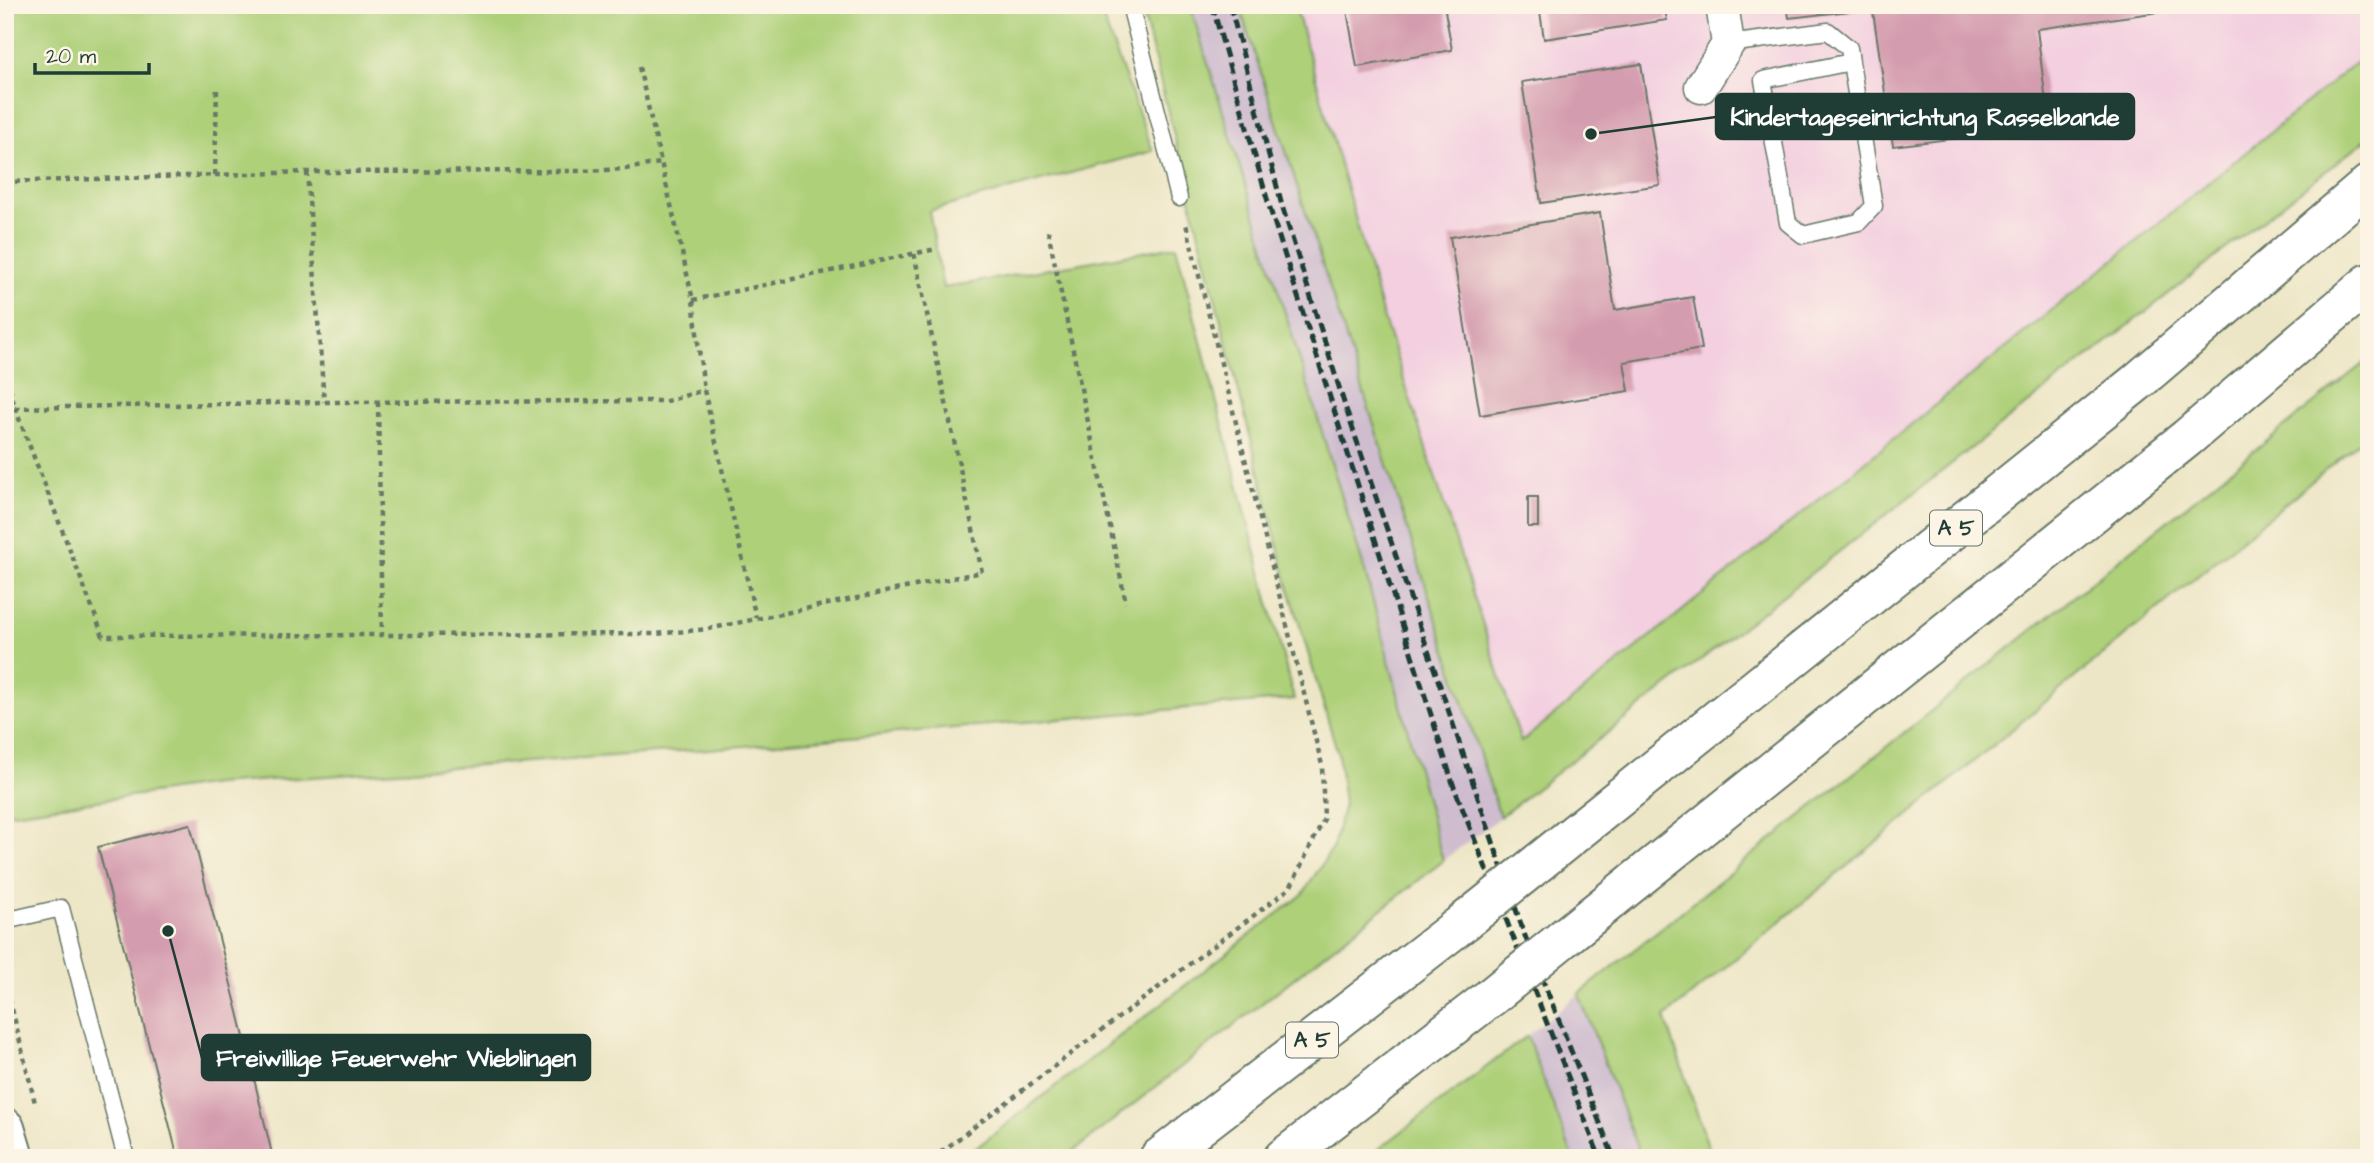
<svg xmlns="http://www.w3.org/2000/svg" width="2374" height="1163" font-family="'Architects Daughter',sans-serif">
	<rect width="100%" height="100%" fill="#fcf5e5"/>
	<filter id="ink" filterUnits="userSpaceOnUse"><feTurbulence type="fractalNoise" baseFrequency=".0143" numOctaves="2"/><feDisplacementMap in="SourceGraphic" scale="14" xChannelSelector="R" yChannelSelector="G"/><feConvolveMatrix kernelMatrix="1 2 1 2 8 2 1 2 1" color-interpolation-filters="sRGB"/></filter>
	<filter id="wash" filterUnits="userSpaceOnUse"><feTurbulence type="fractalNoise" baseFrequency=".00686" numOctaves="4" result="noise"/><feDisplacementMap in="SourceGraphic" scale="28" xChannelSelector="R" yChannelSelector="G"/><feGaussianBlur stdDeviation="1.57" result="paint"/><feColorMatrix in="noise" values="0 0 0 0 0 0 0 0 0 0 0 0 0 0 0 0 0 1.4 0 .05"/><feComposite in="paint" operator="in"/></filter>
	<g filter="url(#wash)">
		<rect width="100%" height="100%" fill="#ede6c6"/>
		<!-- built -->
		<path fill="#f3cfe0" d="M1295,5H2369V52L1520,743L1383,316Z"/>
		<!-- industrial -->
		<g fill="#cfbdcf">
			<path d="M1190,5H1239L1500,817L1443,861L1364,568Z"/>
			<path d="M1579,994L1641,1158H1573L1527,1036Z"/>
		</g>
		<!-- green -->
		<g fill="#aed079" stroke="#668656" stroke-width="2">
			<path d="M5,5H1098L1153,151L929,211L943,288L1176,246L1294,699L697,750L215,784L5,814Z"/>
			<path d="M1141,5H1190L1364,568L1443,861L1065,1158H963L1303,894L1333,847L1344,804L1338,754L1287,582Z"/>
			<path d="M1239,5H1295L1383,316L1521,742L2369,52V137L1500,817Z"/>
			<path d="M2369,359V434L1665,1017L1712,1158H1641L1579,994Z"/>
			<path d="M1527,1036L1573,1158H1367Z"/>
		</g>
		<g id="blocks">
			<!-- building -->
			<g fill="#d49caf">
				<path d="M1346,5H1444L1452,50L1357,67Z"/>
				<path d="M1539,5H1664L1667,20L1544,39Z"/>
				<path d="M1787,5H1868L1869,9L1789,18Z"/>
				<path d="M1872,5H2166L2167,11L2037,29L2049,127L1893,146Z"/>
				<path d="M1641,64L1660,185L1541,203L1522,82Z"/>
				<path d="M1600,213L1615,310L1693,297L1702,349L1624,362L1629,391L1480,415L1450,237Z"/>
				<rect x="1528" y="497" width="10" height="30"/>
				<path d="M190,824L239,1016L273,1158H178L98,847Z"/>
			</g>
		</g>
	</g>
	<g filter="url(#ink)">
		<use href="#blocks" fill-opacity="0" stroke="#677867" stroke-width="2"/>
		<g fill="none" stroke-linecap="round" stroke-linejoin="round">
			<!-- service casing -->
			<g stroke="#677867" stroke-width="19">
				<g id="service">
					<path d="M1130,5L1179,198"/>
					<path d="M1728,44L1828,31L1849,48L1851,62L1874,206L1859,222L1803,235L1788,223L1763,80L1851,62"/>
					<path d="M5,921L61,908L126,1158"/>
				</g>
			</g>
			<!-- minor casing -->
			<g stroke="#677867" stroke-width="35">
				<path id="minor" d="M1701,87L1728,44L1722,5"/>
			</g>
			<!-- tertiary casing -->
			<g stroke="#677867" stroke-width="42">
				<path id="tertiary" d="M5,1128L14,1158"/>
			</g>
			<!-- motorway casing -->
			<g stroke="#677867" stroke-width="42">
				<g id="motorway">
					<path d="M1538,863L2136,383L2369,184"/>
					<path d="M1565,937L2187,438L2369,283"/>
					<path d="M1159,1158L1464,922"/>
					<path d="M1283,1158L1491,997"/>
				</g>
			</g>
			<!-- path -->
			<g stroke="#677867" stroke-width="4.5" stroke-dasharray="5 5" stroke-linecap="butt">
				<path d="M626,5L627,9"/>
				<path d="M224,10V5"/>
				<path d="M639,67L693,300L704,390L756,618"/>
				<path d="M307,172L324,402"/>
				<path d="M215,175L217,86"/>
				<path d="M5,182L307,172L582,171L625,169L660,163"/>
				<path d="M1048,231L1126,603"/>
				<path d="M693,300L936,249"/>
				<path d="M5,369L15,408L103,636L656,634L708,629L982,572L914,253"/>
				<path d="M378,402L382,636"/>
				<path d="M15,408L324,402L667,401L704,390"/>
				<path d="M5,980L35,1103"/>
				<path d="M933,1158L1290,888L1324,819L1322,765L1186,224"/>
			</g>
			<!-- service -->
			<use href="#service" stroke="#fff" stroke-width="16"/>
			<!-- minor -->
			<use href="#minor" stroke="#fff" stroke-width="32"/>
			<!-- tertiary -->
			<use href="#tertiary" stroke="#fff" stroke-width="38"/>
			<!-- motorway -->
			<use href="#motorway" stroke="#fff" stroke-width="38"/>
			<!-- rail -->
			<g stroke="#1f3d34" stroke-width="5" stroke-dasharray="10 5" stroke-linecap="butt">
				<path d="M1212,5L1270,209L1454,787L1600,1158"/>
				<path d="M1230,5L1282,206L1345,406L1525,936L1614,1158"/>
			</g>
			<!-- motorway-bridge casing -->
			<g stroke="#677867" stroke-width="42" stroke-linecap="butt">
				<g id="motorway-bridge">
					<path d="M1464,922L1538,863"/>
					<path d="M1491,997L1565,937"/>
				</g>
			</g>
			<!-- motorway-bridge -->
			<use href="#motorway-bridge" stroke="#fff" stroke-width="38"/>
		</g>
	</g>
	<g text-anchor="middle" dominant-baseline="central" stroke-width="5" stroke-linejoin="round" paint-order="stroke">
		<!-- shield labels -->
		<g fill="#fcf5e5" stroke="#617469" stroke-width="2">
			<rect x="1930" y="510.5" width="52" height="35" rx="5"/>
			<rect x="1286" y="1022.5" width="52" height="35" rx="5"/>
		</g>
		<g font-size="21" font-weight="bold" fill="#1f3d34">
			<text x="1956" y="528">A 5</text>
			<text x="1312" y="1040">A 5</text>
		</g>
	</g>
	<!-- callouts -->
	<path fill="none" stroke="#1f3d34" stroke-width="2.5" d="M1591 134L1716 117M168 931L202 1058"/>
	<g fill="#1f3d34" stroke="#fcf5e5" stroke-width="2.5">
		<circle cx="1591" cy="134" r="7"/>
		<circle cx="168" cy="931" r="7"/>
	</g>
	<g fill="#1f3d34" stroke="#1f3d34" stroke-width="2.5">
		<rect x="1716" y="94" width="418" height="45" rx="7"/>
		<rect x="202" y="1035" width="388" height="45" rx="7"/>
	</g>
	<g font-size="24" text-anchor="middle" font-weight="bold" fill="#fff">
		<text x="1925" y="125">Kindertageseinrichtung Rasselbande</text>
		<text x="396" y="1066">Freiwillige Feuerwehr Wieblingen</text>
	</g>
	<!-- margin -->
	<rect width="2374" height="1163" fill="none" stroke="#fcf5e5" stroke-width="28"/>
	<!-- scale -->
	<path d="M35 63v10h114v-10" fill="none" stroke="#1f3d34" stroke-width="3.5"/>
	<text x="46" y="63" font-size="21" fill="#1f3d34" stroke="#fcf5e5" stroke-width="5" paint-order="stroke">20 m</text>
</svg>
